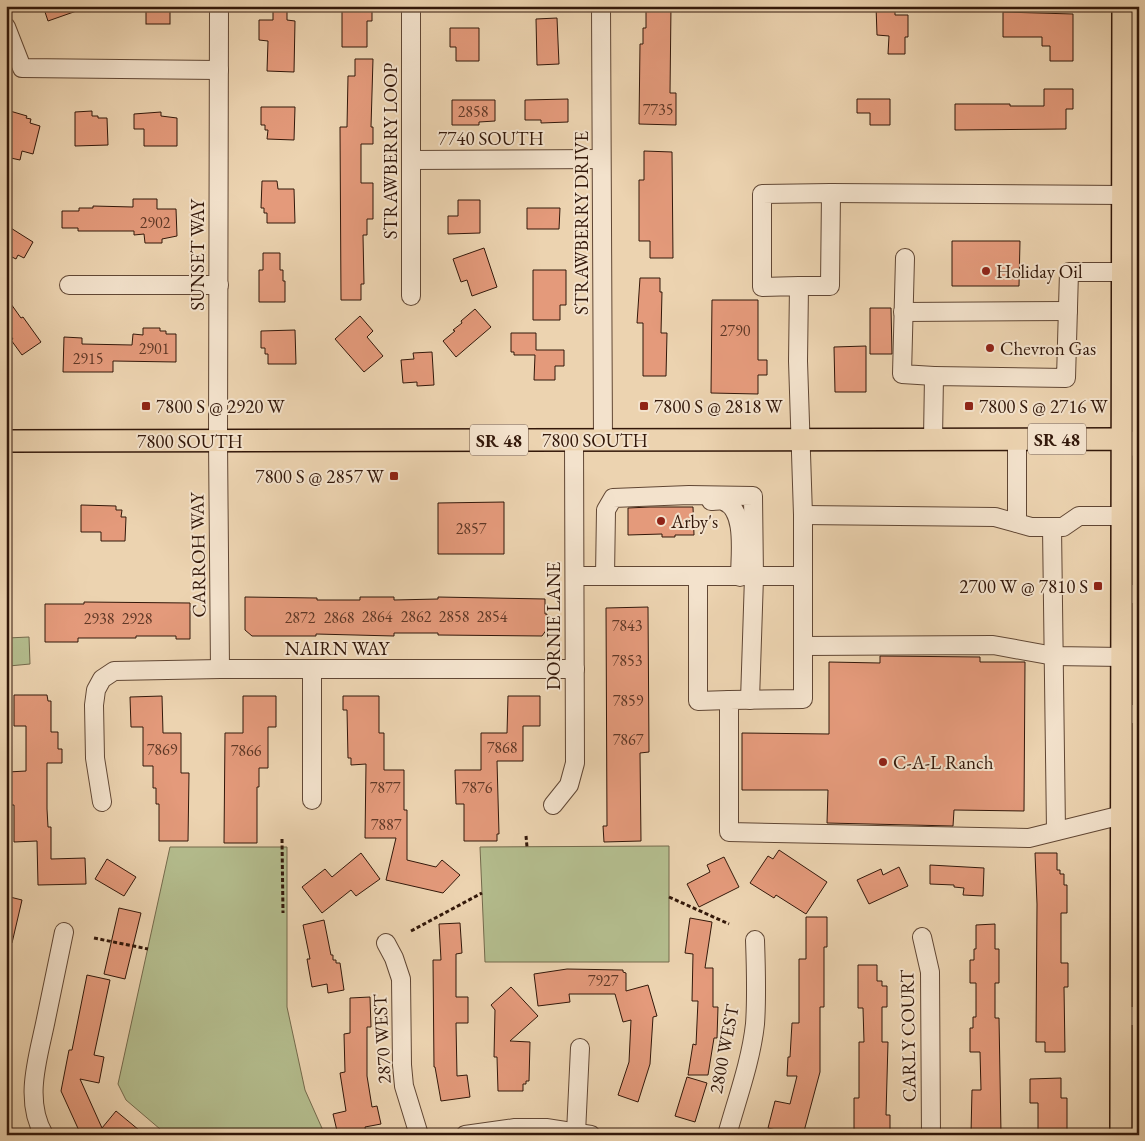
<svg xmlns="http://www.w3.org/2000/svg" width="1145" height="1141" font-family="'EB Garamond',serif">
	<rect width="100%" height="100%" fill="#ecd3b0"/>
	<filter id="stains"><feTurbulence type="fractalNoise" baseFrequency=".004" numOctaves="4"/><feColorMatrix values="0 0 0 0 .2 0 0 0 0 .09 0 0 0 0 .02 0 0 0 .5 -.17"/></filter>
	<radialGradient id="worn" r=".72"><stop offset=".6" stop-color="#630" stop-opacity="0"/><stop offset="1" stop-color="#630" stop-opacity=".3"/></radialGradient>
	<!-- green -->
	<g fill="#b4bd8e" stroke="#746a4c">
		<path d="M29,637L30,664L9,666L7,638Z"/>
		<path d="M669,846V962H485L480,847Z"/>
		<path d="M170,847H287V1007L305,1090L325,1135H167L126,1100L118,1084Z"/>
	</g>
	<!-- building -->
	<g fill="#e49a7b" stroke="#33180a">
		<path d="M43,6H85V8L48,21Z"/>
		<rect x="146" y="6" width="24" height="18"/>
		<path d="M273,6H287V20L295,21L294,72L267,71L268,41L259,40V20H273Z"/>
		<path d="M354,6H372V21H367V47H342V8H354Z"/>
		<path d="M646,6H671L670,93H676V125L639,124L640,44H643V28H646Z"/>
		<path d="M876,6H895V15H908V37H905V54H888L889,36L877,35Z"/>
		<path d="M1003,12L1073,14V61H1050V46H1042V37H1003Z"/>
		<path d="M557,18L559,64L537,65L536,19Z"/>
		<path d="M450,28H479V61H456V47H450Z"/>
		<path d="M355,59H373L371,127H373V144H361V183H373V219H367V235H363L364,284H361V300H341L340,127H347L348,76H355Z"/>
		<path d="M1044,89H1073V109H1066V129L955,130V104H1010V106H1044Z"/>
		<path d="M568,99V122L541,123V120H525V100Z"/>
		<path d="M857,99H890V125H870V113H857Z"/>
		<path d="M452,100H495V121L479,122V125H452Z"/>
		<path d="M261,107H295L294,140L267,139L268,130H265V125H261Z"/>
		<path d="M10,111L27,116L26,118L31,119L30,123L40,126L33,154L22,151L20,160L6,157V112Z"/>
		<path d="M92,111V116H98V118H107L108,145L75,146V112Z"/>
		<path d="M161,112V116L177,118V146H144V129H134V114Z"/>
		<path d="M644,151L672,152L673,258H650V241H639V180H644Z"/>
		<path d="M262,181H277L278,189H294L295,223H267V213H264V208H261Z"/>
		<path d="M133,199H157V209H176L177,236L162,239V243H145L144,234L134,235V231H78V228H62V211H79V208H93V206L133,207Z"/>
		<path d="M458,200H480V233L448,234V216H458Z"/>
		<path d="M527,208H560L559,229H527Z"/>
		<path d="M6,225L33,242L24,258L18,255L16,259L6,254Z"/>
		<path d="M952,241H1020L1019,286H952Z"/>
		<path d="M484,248L497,287L472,296L467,280L461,282L453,259Z"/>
		<path d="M263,253H280V270H283V281H285V302H259V270H263Z"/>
		<path d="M533,270H566V305H560V320H533Z"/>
		<path d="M640,278H660V292H662L661,333H667L666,376H643V323H637Z"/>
		<path d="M6,297L21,318L23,317L41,342L22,355L11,340L13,339L6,330Z"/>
		<path d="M712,300H758V360H767V375H758V394L711,393Z"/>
		<path d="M870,308H891L892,354H870Z"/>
		<path d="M475,309L491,327L456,357L443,341L455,331L453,330L462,323L461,321Z"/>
		<path d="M360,316L373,331L367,337L383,356L364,372L335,339Z"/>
		<path d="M143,328H160V331H166V334H176V362L113,361V372H63L64,337L82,338V344L132,345L133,334L143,335Z"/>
		<path d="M295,330L296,364H268V354H265V348H261V331Z"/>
		<path d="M511,333H536V350H564V366H555V380H534L535,355H514V352H511Z"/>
		<path d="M866,346V392H835L834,347Z"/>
		<path d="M432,352L434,385L417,386V382L403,383L401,360L414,359L413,353Z"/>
		<path d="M504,502V554H438V503Z"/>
		<path d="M81,505L116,506V510H122L121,517H126L125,541H101V532H81Z"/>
		<path d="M650,507H693L694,535H675V537H662V534L628,535V508Z"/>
		<path d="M245,597L317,598V600H360V597H394V600L438,599V597L545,599V614H547V629L542,636L438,635V633H394V636L316,634V636H252L245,630Z"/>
		<path d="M84,602L190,603V639H176V636H136V638H78V642H45V604H84Z"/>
		<path d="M648,607L649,752L640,753L641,841L604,842L603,826H607L606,608Z"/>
		<path d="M880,656L980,657V662H1025L1024,811L954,810L953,826L827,823L828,790H742V733L829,734V662L880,663Z"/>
		<path d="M14,695H47L48,701H51V732H58V749H62V763H47V809L48,827H51V859L85,858L86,884L38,885L37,841L14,842V805H9L8,772L26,771V726H14Z"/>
		<path d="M162,696L163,733H181V773H189L188,841H159V804H156V788H153V766H143V727H131L130,697Z"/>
		<path d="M243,696H276V727H268V768H259V787H257V843H224L225,733H243Z"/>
		<path d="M343,696H379V733H384V770H404V810H407V860L436,867L442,860L460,875L443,893L386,880L396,838H365L366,764L351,765V758H348L347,710H343Z"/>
		<path d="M508,696H540V726H523V761H497L499,834H497V841H464V804H456L455,770H481V733H507Z"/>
		<path d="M779,850L827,882L806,914L776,895L774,898L750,883L768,856L773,859Z"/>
		<path d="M361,853L380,879L356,896L351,890L322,913L302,887L325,869L332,877Z"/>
		<path d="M1035,853H1057V870H1060V874H1064V885H1067V913H1061V963H1068V987H1064L1065,1052H1045V1042H1036L1037,904Z"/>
		<path d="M724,857L739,887L699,907L687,884L710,872L707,865Z"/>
		<path d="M107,859L136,877L124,896L95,879Z"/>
		<path d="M930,865L984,868L983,896L963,895L964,888L954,887V885L930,884Z"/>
		<path d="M899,867L908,886L869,904L857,880L881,869L883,875Z"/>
		<path d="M6,896L22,900L12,943H6Z"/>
		<path d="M119,908L141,913L125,979L104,974Z"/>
		<path d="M806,917H827V947H824V1007H820V1072L803,1135H783L784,1132L768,1128L775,1101L790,1104L797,1076H787L788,1057H790L792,1023H799V959H806Z"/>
		<path d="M690,918L712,922L705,968H713V1007H718L717,1038H714L708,1075H688L693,1044L696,1045L698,1001H692L693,954L685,953Z"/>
		<path d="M324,920L331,955H333V960H336V963H340L344,990L328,993L327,984L312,987L307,959H310L303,925Z"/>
		<path d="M460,923L462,953L456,954V997H468V1023H456L457,1076L467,1075L470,1097L441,1101L435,1067H434L433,960H441L439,924Z"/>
		<path d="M995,924V949H999V983H995V1018H999L1001,1133L971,1134L972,1090H981L980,1052H970V1028H973V1017H976V983H970V960H974V949H976V925Z"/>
		<path d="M858,965H877V981H882V986H887V1007H882V1042H888L886,1115H890V1132L854,1131V1098H859V1042H864L863,1008H858Z"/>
		<path d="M567,969L623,970V972L626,973V991L648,985L657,1016L653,1017L650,1064L638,1102L618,1095L629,1062L631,1020L623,1022L615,994H569L570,1002L538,1006L534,974Z"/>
		<path d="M87,975L110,980L94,1055L104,1057L99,1083L80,1079L102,1128L116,1111L145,1135H81L61,1091L69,1050H72Z"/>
		<path d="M511,987L538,1016L510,1041L530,1042L529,1081H526V1084H523V1091H498L497,1057H494L495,1010L491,1005Z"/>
		<path d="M370,997L371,1027H367V1076L372,1107L377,1106L381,1124L365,1127L366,1135H338L333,1114L346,1111L340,1073L345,1072L344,1034L350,1033V998Z"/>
		<path d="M687,1077L707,1083L695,1122L675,1116Z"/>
		<path d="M1061,1078V1098H1067V1135H1038V1103H1030V1079Z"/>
	</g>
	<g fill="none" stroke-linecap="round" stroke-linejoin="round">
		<!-- minor casing -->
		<g stroke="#614734" stroke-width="20">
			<g id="minor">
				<path d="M219,6L218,441L220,669"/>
				<path d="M411,6V296"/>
				<path d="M601,6L603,440"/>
				<path d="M1123,26H1139"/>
				<path d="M6,27L22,68L219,70"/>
				<path d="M411,160L601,159"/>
				<path d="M831,193L1124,195"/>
				<path d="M1124,250H1139"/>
				<path d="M905,258L902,374L934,376"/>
				<path d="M69,285H219"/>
				<path d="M799,286L762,287V194L831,193L830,286H799L798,361L803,515V699L729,700V832L1029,838L1122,815"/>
				<path d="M903,312L1068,311"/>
				<path d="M1123,327H1139"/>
				<path d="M933,439L934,376L1066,378L1069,272H1123"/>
				<path d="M711,501C715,501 720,500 723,501C747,509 740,556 740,577"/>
				<path d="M803,515L995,517L1031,527H1063L1079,516H1122"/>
				<path d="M1017,523V439"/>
				<path d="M1052,527L1056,831"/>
				<path d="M575,576H803"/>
				<path d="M605,576L606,510L613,498L689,495L753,496L754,577L750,700"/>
				<path d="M698,576V701L729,700"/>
				<path d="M1122,594H1139"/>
				<path d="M803,646L993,645L1054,656L1122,657"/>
				<path d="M312,669V800"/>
				<path d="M1121,714H1139"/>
				<path d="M102,802L95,758L94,705L96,690L102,679L114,671L220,669H575"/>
				<path d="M553,805L569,785L575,763L574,440"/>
				<path d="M922,937L930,972L931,1135"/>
				<path d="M386,943L394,958L401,979L402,1065L404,1086L419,1135"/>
				<path d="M1121,1016H1139"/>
				<path d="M576,1133L580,1048"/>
				<path d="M44,1135C23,1099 39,1055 46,1019C52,990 58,961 64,932"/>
				<path d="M465,1135L515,1128H546L591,1135"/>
				<path d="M727,1135C737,1099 751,1061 755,1024C757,996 756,967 755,940"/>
			</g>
		</g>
		<!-- major casing -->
		<g stroke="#33180a" stroke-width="24">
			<g id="major">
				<path d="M6,441L1123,439L1139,447"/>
				<path d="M1121,1135L1123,6"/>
			</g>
		</g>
		<!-- path -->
		<g stroke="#33180a" stroke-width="3" stroke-dasharray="4 2.5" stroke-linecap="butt">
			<path d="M526,836L527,847"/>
			<path d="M282,839L283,913"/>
			<path d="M669,897L729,924"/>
			<path d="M411,931L482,893"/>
			<path d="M94,938L148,949"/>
		</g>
		<!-- minor -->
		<use href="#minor" stroke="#f3e2cc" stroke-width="18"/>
		<!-- major -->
		<use href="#major" stroke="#ecd3b0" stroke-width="21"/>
	</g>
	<!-- markers -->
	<g fill="#8f2418" stroke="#f3e2cc" stroke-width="2">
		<circle cx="986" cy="271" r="5"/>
		<circle cx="990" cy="348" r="5"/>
		<rect x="141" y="401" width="10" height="10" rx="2.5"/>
		<rect x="639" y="401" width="10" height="10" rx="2.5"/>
		<rect x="964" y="401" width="10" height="10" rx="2.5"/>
		<rect x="389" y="471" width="10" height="10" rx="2.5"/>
		<circle cx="661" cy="521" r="5"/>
		<rect x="1093" y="581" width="10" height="10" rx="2.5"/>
		<circle cx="883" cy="762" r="5"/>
	</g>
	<g text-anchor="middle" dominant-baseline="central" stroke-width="4" stroke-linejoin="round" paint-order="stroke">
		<!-- number labels -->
		<g font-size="16" fill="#5f3826">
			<text x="658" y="109">7735</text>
			<text x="473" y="111">2858</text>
			<text x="155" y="222">2902</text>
			<text x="735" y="330">2790</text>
			<text x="154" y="348">2901</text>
			<text x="88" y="358">2915</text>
			<text x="471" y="528">2857</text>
			<text x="377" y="616">2864</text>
			<text x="416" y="616">2862</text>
			<text x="454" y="616">2858</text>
			<text x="492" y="616">2854</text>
			<text x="300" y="617">2872</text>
			<text x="339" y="617">2868</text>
			<text x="99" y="618">2938</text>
			<text x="137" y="618">2928</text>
			<text x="627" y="625">7843</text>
			<text x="627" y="660">7853</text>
			<text x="628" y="700">7859</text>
			<text x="628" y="739">7867</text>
			<text x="502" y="747">7868</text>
			<text x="162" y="749">7869</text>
			<text x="246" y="750">7866</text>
			<text x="385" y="787">7877</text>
			<text x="477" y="787">7876</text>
			<text x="386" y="824">7887</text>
			<text x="603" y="980">7927</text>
		</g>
		<!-- shield labels -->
		<g fill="#f3e2cc" stroke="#6d5544" stroke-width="1">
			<rect x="1028" y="423.5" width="58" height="31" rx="4"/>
			<rect x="470" y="424.5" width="58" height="31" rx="4"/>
		</g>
		<g font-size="18" font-weight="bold" fill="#33180a">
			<text x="1057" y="439">SR 48</text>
			<text x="499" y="440">SR 48</text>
		</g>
		<!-- street labels -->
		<g font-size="19" fill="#33180a" stroke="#f3e2cc">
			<text x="491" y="138">7740 SOUTH</text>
			<text transform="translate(390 151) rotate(-90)">STRAWBERRY LOOP</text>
			<text transform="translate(581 223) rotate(-90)">STRAWBERRY DRIVE</text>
			<text transform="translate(197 255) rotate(-90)">SUNSET WAY</text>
			<text x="595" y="440">7800 SOUTH</text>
			<text x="190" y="441">7800 SOUTH</text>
			<text transform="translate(198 555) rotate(-91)">CARROH WAY</text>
			<text transform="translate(553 626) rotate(-90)">DORNIE LANE</text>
			<text x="337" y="648">NAIRN WAY</text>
			<text transform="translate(908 1036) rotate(-91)">CARLY COURT</text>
			<text transform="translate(382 1039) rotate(-93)">2870 WEST</text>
			<text transform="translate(724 1049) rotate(-79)">2800 WEST</text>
		</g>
		<!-- poi labels -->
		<g font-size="19" fill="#33180a" stroke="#f3e2cc" text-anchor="start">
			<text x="996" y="271">Holiday Oil</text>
			<text x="1000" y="348">Chevron Gas</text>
			<text x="156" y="406">7800 S @ 2920 W</text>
			<text x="654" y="406">7800 S @ 2818 W</text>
			<text x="979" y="406">7800 S @ 2716 W</text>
			<text x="384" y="476" text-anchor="end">7800 S @ 2857 W</text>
			<text x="671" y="521">Arby's</text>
			<text x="1088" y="586" text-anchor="end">2700 W @ 7810 S</text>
			<text x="893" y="762">C-A-L Ranch</text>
		</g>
	</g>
	<!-- margin -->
	<rect width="1145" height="1141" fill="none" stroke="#ecd3b0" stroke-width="25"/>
	<rect x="8" y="8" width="1130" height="1126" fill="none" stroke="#33180a" stroke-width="2.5"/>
	<rect x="12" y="12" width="1120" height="1116" fill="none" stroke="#33180a"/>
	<rect width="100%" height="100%" filter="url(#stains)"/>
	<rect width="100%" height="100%" fill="url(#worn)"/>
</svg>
